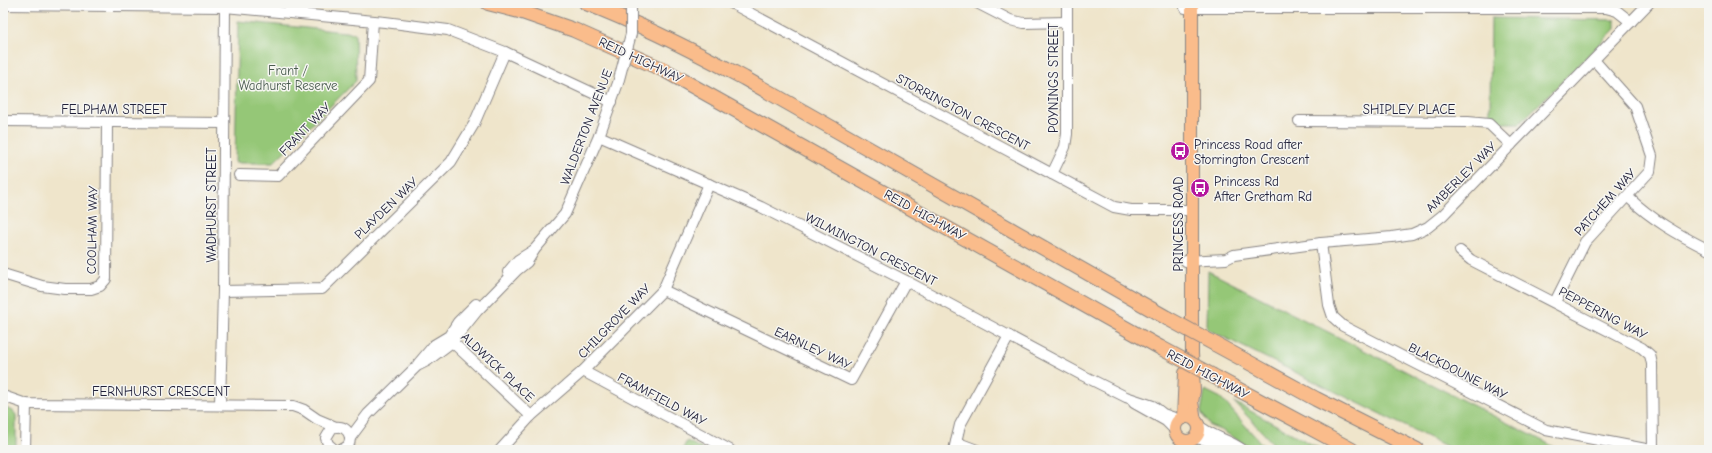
<svg xmlns="http://www.w3.org/2000/svg" width="1712" height="453" font-family="'Comic Neue',sans-serif">
	<rect width="100%" height="100%" fill="#f6f6f2"/>
	<filter id="ink" filterUnits="userSpaceOnUse"><feTurbulence type="fractalNoise" baseFrequency=".025" numOctaves="2"/><feDisplacementMap in="SourceGraphic" scale="8" xChannelSelector="R" yChannelSelector="G"/><feConvolveMatrix kernelMatrix="1 2 1 2 8 2 1 2 1" color-interpolation-filters="sRGB"/></filter>
	<filter id="wash" filterUnits="userSpaceOnUse"><feTurbulence type="fractalNoise" baseFrequency=".012" numOctaves="4" result="noise"/><feDisplacementMap in="SourceGraphic" scale="16" xChannelSelector="R" yChannelSelector="G"/><feGaussianBlur stdDeviation="0.9" result="paint"/><feColorMatrix in="noise" values="0 0 0 0 0 0 0 0 0 0 0 0 0 0 0 0 0 1.4 0 .05"/><feComposite in="paint" operator="in"/></filter>
	<g filter="url(#wash)">
		<rect width="100%" height="100%" fill="#efe5cb"/>
		<!-- green -->
		<g fill="#95c777" stroke="#5c7459">
			<path d="M1491,18L1615,20V29L1520,123H1499L1490,114Z"/>
			<path d="M238,21L355,33L356,81L273,163H235Z"/>
			<path d="M1208,271L1547,443L1560,450H1454L1207,329Z"/>
			<path d="M1205,390L1221,398L1267,450H1253L1223,431L1210,426L1201,412Z"/>
			<path d="M1234,402L1322,450H1279Z"/>
			<path d="M3,407L13,411L16,415V450H3Z"/>
			<path d="M687,441L704,450H682Z"/>
		</g>
	</g>
	<g filter="url(#ink)">
		<g fill="none" stroke-linecap="round" stroke-linejoin="round">
			<!-- minor casing -->
			<g stroke="#888483" stroke-width="12">
				<g id="minor">
					<path d="M731,3L1114,207L1131,210H1192"/>
					<path d="M977,3L1010,20L1024,23L1067,22"/>
					<path d="M3,5L225,7L385,22L448,30L505,52L612,102"/>
					<path d="M1185,8H1606L1617,11L1631,22"/>
					<path d="M3,121L224,123"/>
					<path d="M1299,121L1468,122L1489,124L1511,145"/>
					<path d="M599,136L761,207L906,281L1082,375L1126,397L1153,406L1163,414L1180,420"/>
					<path d="M1052,174L1065,147L1067,134V3"/>
					<path d="M239,175L278,176L369,81L373,21"/>
					<path d="M1628,197C1652,220 1679,235 1709,250"/>
					<path d="M1321,243L1329,305L1333,317L1343,326L1546,430L1651,450"/>
					<path d="M1460,251L1471,260L1642,348L1650,355L1652,364L1653,450"/>
					<path d="M1186,261L1226,259L1234,255L1321,243L1392,237L1412,234L1428,227L1443,215L1649,3"/>
					<path d="M508,272L518,260L534,250"/>
					<path d="M3,274L42,286L65,289H91L100,286L106,279L107,122"/>
					<path d="M663,290L851,380L906,281"/>
					<path d="M223,291L322,289L451,162L474,124L505,52"/>
					<path d="M1555,302L1585,242L1650,171L1652,156L1635,106L1594,60"/>
					<path d="M448,338L531,416"/>
					<path d="M418,364L434,345L449,336L458,322L476,304"/>
					<path d="M583,371L730,450"/>
					<path d="M3,396L26,404L293,406L304,410L317,419L336,427"/>
					<path d="M1134,403L1166,421L1176,431"/>
					<path d="M220,404L223,291L225,7"/>
					<path d="M1198,425C1211,437 1229,439 1243,450"/>
					<path d="M350,438L368,414L417,366L427,361L452,342L477,311L517,270L527,262L535,249L565,214L599,136L618,83"/>
					<path d="M1195,438L1206,440L1232,450"/>
					<path d="M956,442L977,450"/>
					<path d="M25,450L26,404"/>
					<path d="M335,450L328,444L326,438L332,428C345,423 354,435 348,446L341,450"/>
					<path d="M500,450L531,416L583,371L663,290L709,184"/>
					<path d="M954,450L960,425L1009,336"/>
				</g>
			</g>
			<!-- major casing -->
			<g stroke="#888483" stroke-width="14">
				<g id="major">
					<path d="M1192,3V353L1194,391L1192,402L1195,420"/>
					<circle cx="1187" cy="429" r="12"/>
					<path d="M1183,418L1185,373"/>
				</g>
			</g>
			<!-- highway casing -->
			<g stroke="#888483" stroke-width="16">
				<g id="highway">
					<path d="M488,3L519,11L574,30L664,70L1161,348"/>
					<path d="M586,3C641,24 692,50 744,78L1167,318"/>
					<path d="M1215,344L1316,399L1417,450"/>
					<path d="M1213,376L1352,450"/>
				</g>
			</g>
			<!-- minor -->
			<use href="#minor" stroke="#fff" stroke-width="10"/>
			<!-- major -->
			<use href="#major" stroke="#fabc8b" stroke-width="12"/>
			<!-- highway -->
			<use href="#highway" stroke="#fabc8b" stroke-width="14"/>
			<!-- minor-bridge casing -->
			<g stroke="#888483" stroke-width="12" stroke-linecap="butt">
				<path id="minor-bridge" d="M618,83L631,34V3"/>
			</g>
			<!-- highway-bridge casing -->
			<g stroke="#888483" stroke-width="16" stroke-linecap="butt">
				<g id="highway-bridge">
					<path d="M1167,318L1215,344"/>
					<path d="M1161,348L1213,376"/>
				</g>
			</g>
			<!-- minor-bridge -->
			<use href="#minor-bridge" stroke="#fff" stroke-width="10"/>
			<!-- highway-bridge -->
			<use href="#highway-bridge" stroke="#fabc8b" stroke-width="14"/>
		</g>
	</g>
	<!-- icons -->
	<defs>
		<g id="bus-disc" transform="scale(1)"><circle r="9.5" fill="#b5179e" stroke="#f6f6f2"/><path d="M-5-6H5V4H4V6H2V4H-2V6H-4V4H-5ZM-3.5-4V0h7V-4ZM-3.5 1.2v1.5H-2V1.2ZM2 1.2v1.5H3.5V1.2Z" fill="#fff"/></g>
	</defs>
	<g fill-rule="evenodd">
		<use href="#bus-disc" x="1180" y="151"/>
		<use href="#bus-disc" x="1200" y="188"/>
	</g>
	<g text-anchor="middle" dominant-baseline="central" stroke-width="3" stroke-linejoin="round" paint-order="stroke">
		<!-- street labels -->
		<g font-size="13" fill="#22223b" stroke="#f6f6f2">
			<text transform="translate(641 60) rotate(25)">REID HIGHWAY</text>
			<text transform="translate(1053 78) rotate(-90)">POYNINGS STREET</text>
			<text x="114" y="109">FELPHAM STREET</text>
			<text x="1409" y="109">SHIPLEY PLACE</text>
			<text transform="translate(963 112) rotate(28)">STORRINGTON CRESCENT</text>
			<text transform="translate(586 127) rotate(-69)">WALDERTON AVENUE</text>
			<text transform="translate(305 129) rotate(-46)">FRANT WAY</text>
			<text transform="translate(1461 177) rotate(-45)">AMBERLEY WAY</text>
			<text transform="translate(1605 202) rotate(-48)">PATCHEM WAY</text>
			<text transform="translate(211 205) rotate(-90)">WADHURST STREET</text>
			<text transform="translate(386 208) rotate(-44)">PLAYDEN WAY</text>
			<text transform="translate(925 215) rotate(29)">REID HIGHWAY</text>
			<text transform="translate(1178 224) rotate(-90)">PRINCESS ROAD</text>
			<text transform="translate(92 230) rotate(-89)">COOLHAM WAY</text>
			<text transform="translate(871 249) rotate(27)">WILMINGTON CRESCENT</text>
			<text transform="translate(1603 313) rotate(28)">PEPPERING WAY</text>
			<text transform="translate(614 321) rotate(-46)">CHILGROVE WAY</text>
			<text transform="translate(813 348) rotate(25)">EARNLEY WAY</text>
			<text transform="translate(498 367) rotate(43)">ALDWICK PLACE</text>
			<text transform="translate(1458 371) rotate(27)">BLACKDOUNE WAY</text>
			<text transform="translate(1208 374) rotate(28)">REID HIGHWAY</text>
			<text x="161" y="391">FERNHURST CRESCENT</text>
			<text transform="translate(662 399) rotate(28)">FRAMFIELD WAY</text>
		</g>
		<!-- park labels -->
		<g font-size="13" fill="#4a5c50" stroke="#f6f6f2">
			<text x="288" y="70">Frant /<tspan x="288" dy="15">Wadhurst Reserve</tspan></text>
		</g>
		<!-- poi labels -->
		<g font-size="13" fill="#22223b" stroke="#f6f6f2" text-anchor="start">
			<text x="1194" y="144">Princess Road after<tspan x="1194" dy="15">Storrington Crescent</tspan></text>
			<text x="1214" y="181">Princess Rd<tspan x="1214" dy="15">After Gretham Rd</tspan></text>
		</g>
	</g>
	<!-- margin -->
	<rect width="1712" height="453" fill="none" stroke="#f6f6f2" stroke-width="16"/>
</svg>
